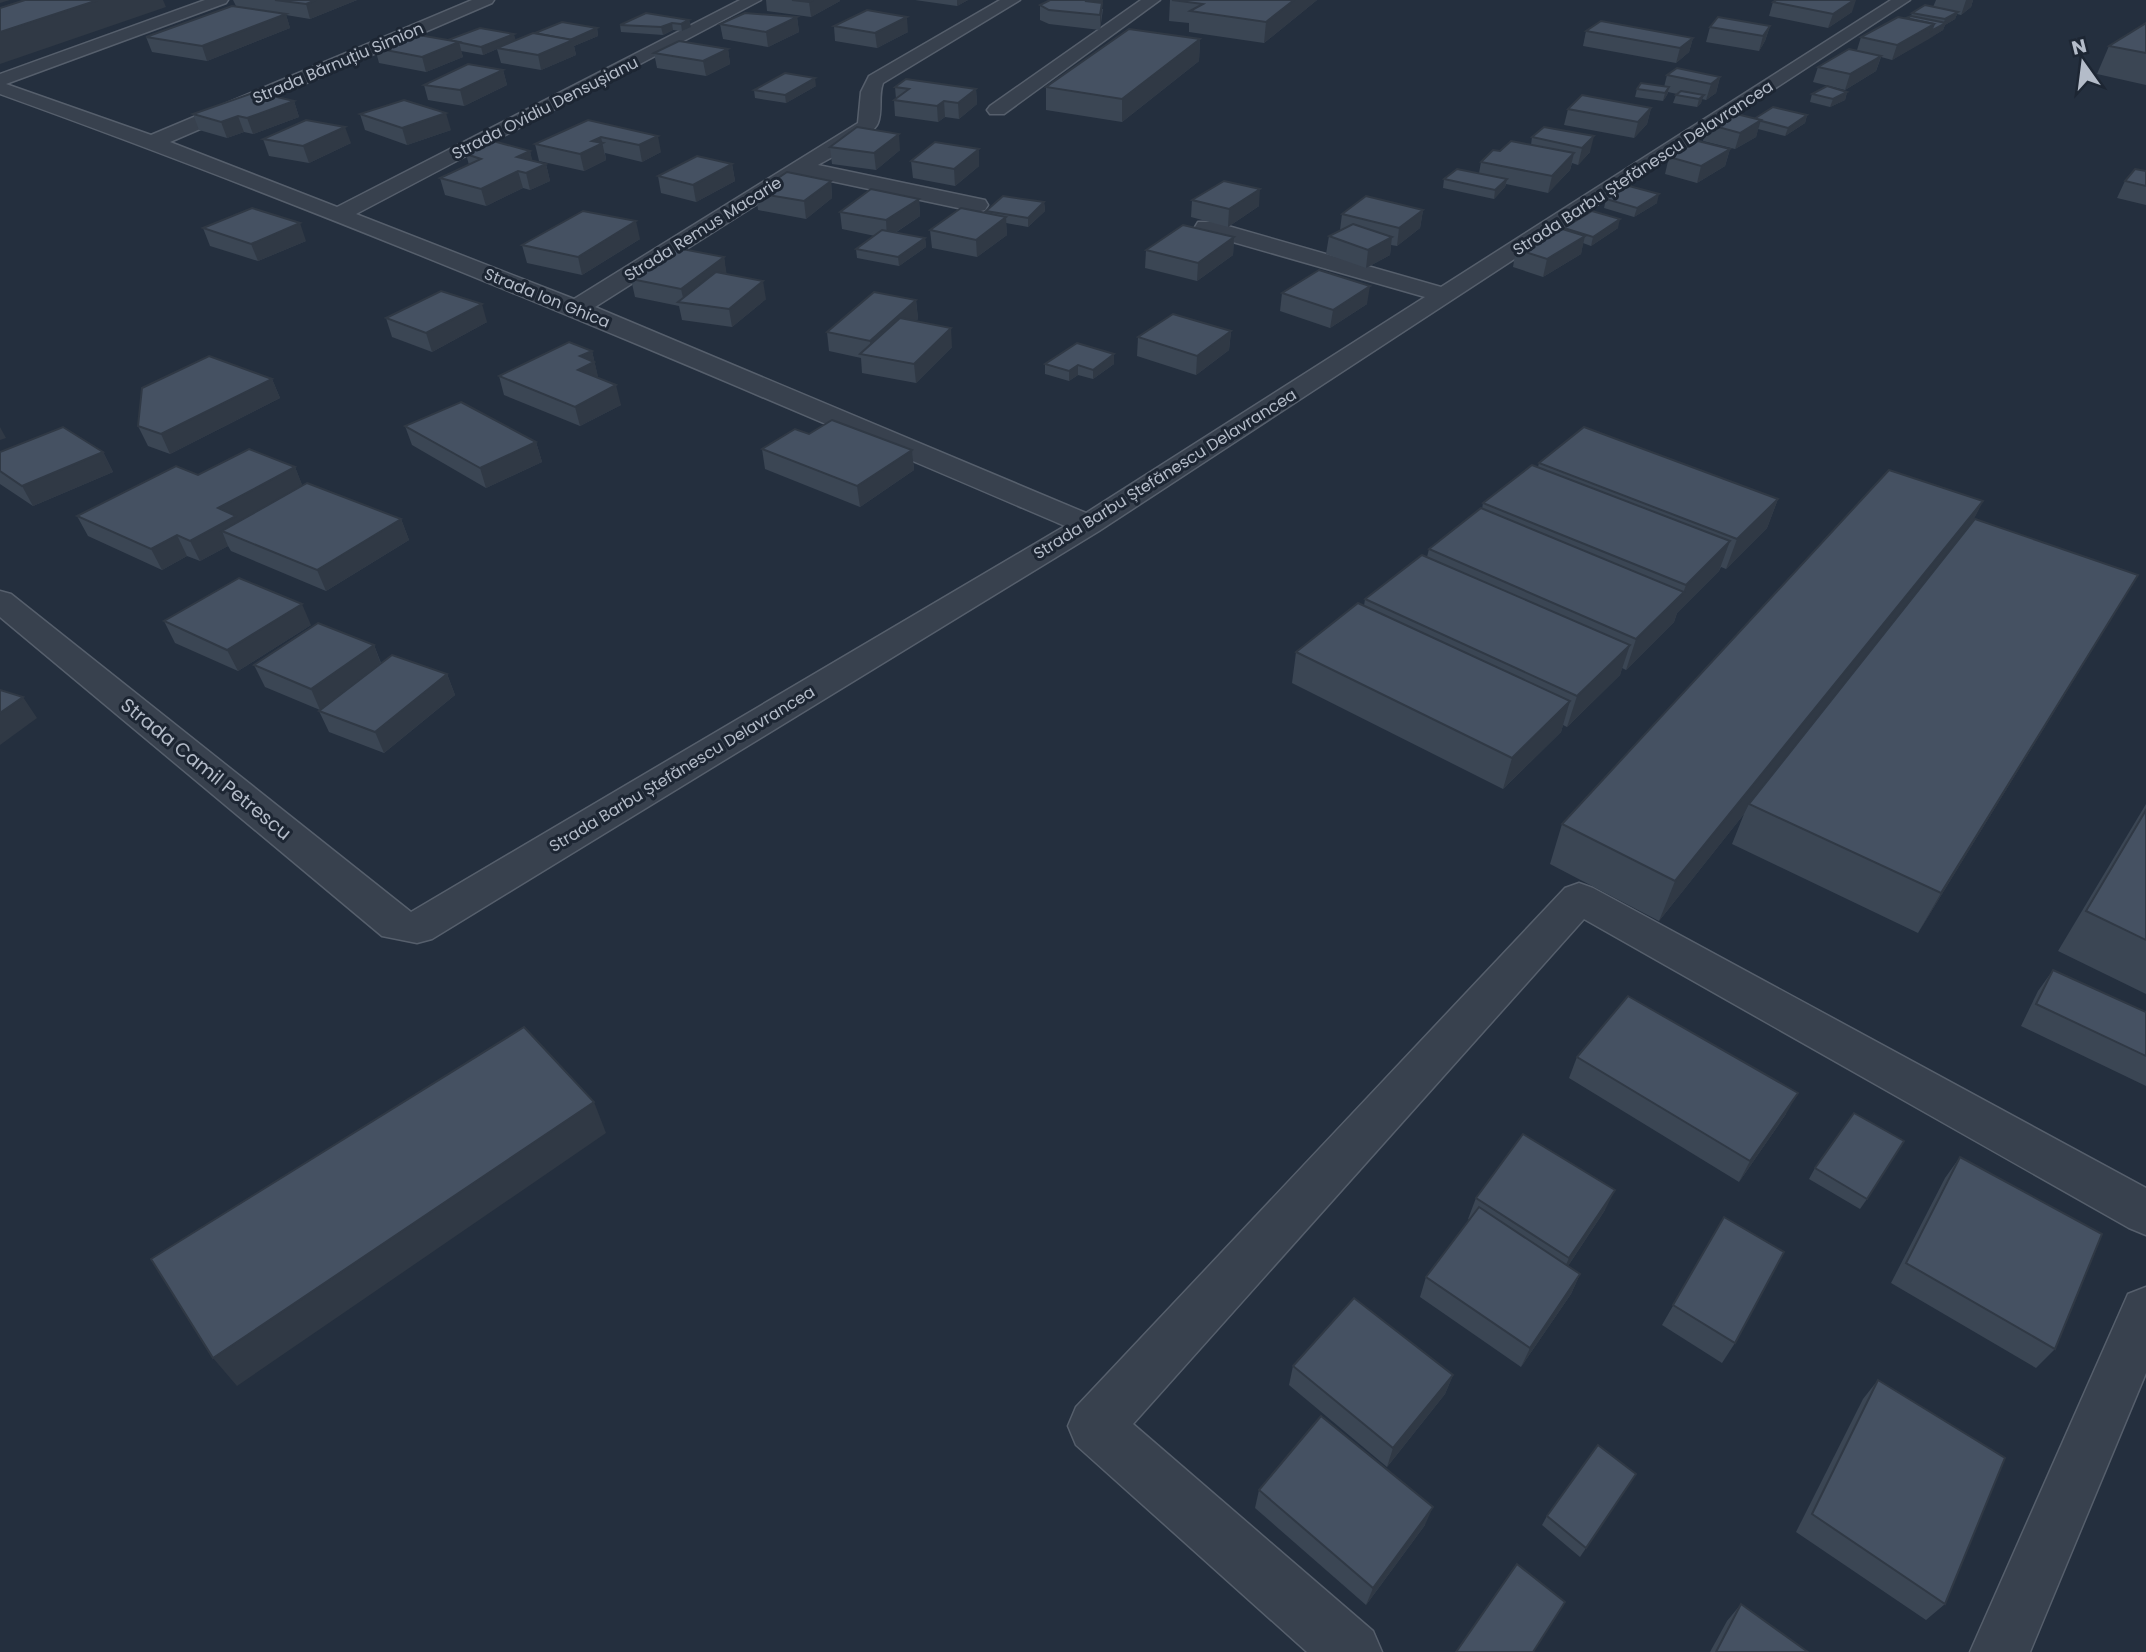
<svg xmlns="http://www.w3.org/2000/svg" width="2146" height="1652" font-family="Poppins,sans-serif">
	<rect width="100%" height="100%" fill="#242f3e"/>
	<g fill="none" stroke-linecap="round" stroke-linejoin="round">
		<!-- minor casing -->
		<g stroke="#565f6c" stroke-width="3">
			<g id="minor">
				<path d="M205,0H228L226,3L6,84L151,135L472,0H494L492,3L170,142L337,207L740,0H761L356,214L574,299L858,123L861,92L869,76L1000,0H1020L883,83C878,96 883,110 878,123C873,136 832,157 818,165L985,200L988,205L985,210L977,212L803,175L595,307L1086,513L1425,297L1198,232L1195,227L1198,222H1214L1441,287L1891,0H1910L1099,531L432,939L417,943L382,936L0,617V591L11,594L411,912L1065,526C712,375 361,224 0,94V74Z"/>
				<path d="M1141,0H1160L1004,114H990L987,110L990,106Z"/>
				<path d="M1579,883L1593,888L2146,1188V1235L2129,1228L1584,919L1133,1424L1373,1631L1382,1652H1307L1076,1445L1068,1426L1076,1407L1565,888Z"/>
				<path d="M2146,1287V1373L2030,1652H1970L2128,1294Z"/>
			</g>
		</g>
		<!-- minor -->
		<use href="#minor" fill="#38414e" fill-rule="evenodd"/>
	</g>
	<!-- wall -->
	<g fill="#3b4654">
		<path d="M233,0H357L310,19L286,15L290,28L207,61L152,52L146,37L236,6Z"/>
		<path d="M766,0H840V1L811,17L767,11Z"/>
		<path d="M915,0H968L957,6Z"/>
		<path d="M1170,0H1317L1264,43L1189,32V23L1169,21Z"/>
		<path d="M1936,0H1973L1971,7L1961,15L1957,14L1955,19L1945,25L1943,30L1892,60L1881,57L1876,71L1845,90L1813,82L1818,67L1857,50L1861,37L1906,18L1911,16L1912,13L1933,7Z"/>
		<path d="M1773,2L1852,12L1828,28L1769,16Z"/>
		<path d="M1040,5L1103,9L1100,30L1049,24L1040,20Z"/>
		<path d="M797,17L799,32L768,47L723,39L720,24Z"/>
		<path d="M689,20L691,27L682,31L673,30L663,35L621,32L620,25Z"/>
		<path d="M2146,23V85L2097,74L2109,46Z"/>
		<path d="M834,26L908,32L877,48L835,41Z"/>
		<path d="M1770,26L1765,41L1759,51L1706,42L1710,27Z"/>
		<path d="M597,28L598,36L574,46L576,55L541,70L501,63L497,49L483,55L461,51L463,57L426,72L379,63L375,48L448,40H516Z"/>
		<path d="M1586,31L1693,38L1689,52L1676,63L1583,46Z"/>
		<path d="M1200,39L1199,61L1122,122L1046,110V87Z"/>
		<path d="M728,49L730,64L706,76L657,68L654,53Z"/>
		<path d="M503,70L507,85L464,106L428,100L424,85Z"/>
		<path d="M1667,75L1720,77L1716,93L1706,100L1702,99L1701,103L1697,107L1673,103L1676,95L1677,94L1668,92L1667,95L1663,101L1635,97L1637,89L1664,87Z"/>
		<path d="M816,86L786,103L755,98L754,90Z"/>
		<path d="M895,87L976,89L977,104L959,119L945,117L938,122L895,116L894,100L896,99Z"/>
		<path d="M1847,92L1845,100L1830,107L1810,102L1812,94Z"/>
		<path d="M294,101L299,117L253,134L244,132L227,138L199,130L193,114Z"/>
		<path d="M1651,108L1647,124L1634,138L1564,125L1568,109Z"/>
		<path d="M360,114L451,130L407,145L365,130Z"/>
		<path d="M1807,115L1805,123L1785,136L1758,129L1756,137L1735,149L1703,141L1707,124L1754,119Z"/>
		<path d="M588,120L661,152L642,162L605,153L606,160L584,171L539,161L535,144Z"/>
		<path d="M1544,127L1590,152L1578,165L1572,163L1570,170L1548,193L1506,184L1505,187L1494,199L1443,188L1444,179L1479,173L1481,162L1500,151L1531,145L1532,137Z"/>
		<path d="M263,139L351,143L309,163L269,156Z"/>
		<path d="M830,147L900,150L876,170L832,164Z"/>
		<path d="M979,149V166L955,186L913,178L911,161Z"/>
		<path d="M1730,149L1725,166L1697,183L1665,174L1669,157Z"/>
		<path d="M530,151L532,161L546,164L550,181L530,190L523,188L486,206L445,195L440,178L469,165L466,154Z"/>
		<path d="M732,164L735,181L696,202L661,193L658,176Z"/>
		<path d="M2146,171V205L2117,198L2125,181Z"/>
		<path d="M831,181L832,198L806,219L758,210L756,193Z"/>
		<path d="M919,199L920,216L895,233L925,238L926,247L899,266L857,258L856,249L875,236L842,229L840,212Z"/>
		<path d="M1606,199L1657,203L1634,217L1604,208Z"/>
		<path d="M1192,200L1259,206L1228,227L1191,217Z"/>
		<path d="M1044,202L1045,211L1028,227L1006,223L1007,235L977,257L932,248L930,230L986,213V211Z"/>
		<path d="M1423,210L1420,228L1397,246L1391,245L1390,255L1366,268L1326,254L1329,236L1340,230L1342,214Z"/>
		<path d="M203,228L306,241L258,261L210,246Z"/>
		<path d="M1564,228H1618L1591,246L1583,243L1581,254L1543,277L1513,267L1516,249L1564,229Z"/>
		<path d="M1234,237L1233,255L1197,281L1145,268L1146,250Z"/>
		<path d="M640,239L582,275L527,263L522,245Z"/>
		<path d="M724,257L726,274L766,299L732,327L682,320L679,306L635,297L631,279Z"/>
		<path d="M1282,293L1367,304L1330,328L1280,311Z"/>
		<path d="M916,300L918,319L915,321L952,347L916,383L862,373L861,358L829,351L827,332Z"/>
		<path d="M386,318L487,322L432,352L392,337Z"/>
		<path d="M1231,331L1229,350L1196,375L1137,356L1138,337Z"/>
		<path d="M592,351L598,378L621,405L580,426L504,395L499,376Z"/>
		<path d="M1114,354V364L1093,379L1078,375L1069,381L1045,374V364Z"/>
		<path d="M272,379L280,398L170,454L148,446L138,426Z"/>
		<path d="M405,426L536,442L542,462L486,488L412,445Z"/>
		<path d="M809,434L912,450L914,470L860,507L765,469L762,449Z"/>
		<path d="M0,452H103L113,472L33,506L0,484Z"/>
		<path d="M1539,463L1778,499L1767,528L1726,569L1721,567L1719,571L1677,613L1674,622L1626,670L1622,668L1620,675L1567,727L1563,725L1561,732L1503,789L1292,683L1296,652L1364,606L1365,599L1427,557L1429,549L1482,509L1483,503L1538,467Z"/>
		<path d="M295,467L302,485L401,519L409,540L326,591L231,551L228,546L200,561L187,556L162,570L88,536L77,516L198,475Z"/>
		<path d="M1983,501L1973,520L2138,575L1918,933L1732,844L1744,814L1659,921L1550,864L1562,824Z"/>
		<path d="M164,621L311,625L238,671L175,643Z"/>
		<path d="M374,645L381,663L447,674L455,695L384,753L329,732L319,711L320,710L265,687L254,665Z"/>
		<path d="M2146,804V994L2058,951Z"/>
		<path d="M2053,970L2146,1012V1086L2021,1026L2038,991Z"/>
		<path d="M1577,1057L1786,1114L1739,1182L1569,1078Z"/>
		<path d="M1960,1157L2055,1349L2036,1368L1891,1283L1945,1178Z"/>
		<path d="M1815,1168L1867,1199L1860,1209L1809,1179Z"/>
		<path d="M1476,1198L1605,1210L1568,1266L1580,1274L1571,1294L1521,1367L1420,1297L1426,1277L1470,1220L1468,1219Z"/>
		<path d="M1724,1217L1735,1343L1722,1363L1662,1325Z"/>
		<path d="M1293,1366L1453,1375L1445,1394L1387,1467L1289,1385Z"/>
		<path d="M1878,1380L1945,1604L1926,1620L1796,1532L1863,1399Z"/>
		<path d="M1636,1474L1580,1557L1542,1525L1547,1516Z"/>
		<path d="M1259,1490L1425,1525L1366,1605L1255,1508Z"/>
		<path d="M1741,1604L1808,1652H1710L1727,1621Z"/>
	</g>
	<!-- shaded-wall -->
	<g fill="#303945">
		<path d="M0,0H10L0,3Z"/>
		<path d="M98,0H163L166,7L0,64V32Z"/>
		<path d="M316,0H357L310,19L306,4Z"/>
		<path d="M813,0H840V1L811,17L809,2Z"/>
		<path d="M957,0H968L957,6Z"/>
		<path d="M1086,0H1103L1100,30V15Z"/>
		<path d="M1294,0H1317L1264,43L1266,22Z"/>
		<path d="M1854,0H1856L1852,12L1828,28L1833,14Z"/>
		<path d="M1966,0H1973L1971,7L1961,15Z"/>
		<path d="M1958,12L1955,19L1945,25L1943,30L1929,39L1931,31L1943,25L1945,19Z"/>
		<path d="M286,14L290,28L207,61L202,46Z"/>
		<path d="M797,17L799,32L768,47L766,32Z"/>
		<path d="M907,17L908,32L877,48L875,33Z"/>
		<path d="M689,20L691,27L682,31L681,24Z"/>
		<path d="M672,23L673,30L663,35L661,27Z"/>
		<path d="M1934,24L1929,39L1892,60L1897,45Z"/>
		<path d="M1770,26L1765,41L1759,51L1763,36Z"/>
		<path d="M597,28L598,36L574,46L576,55L541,70L538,55L567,41Z"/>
		<path d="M514,34L516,41L497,48V49L483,55L481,47Z"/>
		<path d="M1693,38L1689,52L1676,63L1680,48Z"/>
		<path d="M1200,39L1199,61L1122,122V99Z"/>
		<path d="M459,42L463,57L426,72L422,57Z"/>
		<path d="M728,49L730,64L706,76L703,61Z"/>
		<path d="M1881,56L1876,71L1845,90L1850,74Z"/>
		<path d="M503,70L507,85L464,106L460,90Z"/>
		<path d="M1720,77L1716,93L1706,100L1711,84Z"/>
		<path d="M815,78L816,86L786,103L785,95Z"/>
		<path d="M1669,87L1667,95L1663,101L1665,93Z"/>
		<path d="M976,89L977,104L959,119L958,103Z"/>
		<path d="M1847,92L1845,100L1830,107L1833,99Z"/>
		<path d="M1704,95L1701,103L1697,107L1699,99Z"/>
		<path d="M294,101L299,117L253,134L247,118Z"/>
		<path d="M944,101L945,117L938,122L937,106Z"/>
		<path d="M1651,108L1647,124L1634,138L1638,122Z"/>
		<path d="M446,113L451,130L407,145L402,128Z"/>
		<path d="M1807,115L1805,123L1785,136L1788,128Z"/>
		<path d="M238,116L244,132L227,138L221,122Z"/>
		<path d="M1761,120L1756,137L1735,149L1740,133Z"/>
		<path d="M345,127L351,143L309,163L303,146Z"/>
		<path d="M899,134L900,150L876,170L874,153Z"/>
		<path d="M658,136L661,152L642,162L639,145Z"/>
		<path d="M1594,136L1590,152L1578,165L1582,148Z"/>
		<path d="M601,137L606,160L584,171L580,154L592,141Z"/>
		<path d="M979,149V166L955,186L954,169Z"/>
		<path d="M1730,149L1725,166L1697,183L1701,166Z"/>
		<path d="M530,151L534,168L517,157Z"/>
		<path d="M1574,153L1570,170L1548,193L1552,176Z"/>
		<path d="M546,164L550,181L530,190L526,173Z"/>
		<path d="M732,164L735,181L696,202L693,185Z"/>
		<path d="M518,171L523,188L486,206L481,189Z"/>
		<path d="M1507,179L1505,187L1494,199L1495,190Z"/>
		<path d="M831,181L832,198L806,219L804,201Z"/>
		<path d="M1260,189L1259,206L1228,227L1229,209Z"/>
		<path d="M1659,194L1657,203L1634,217L1637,208Z"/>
		<path d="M919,199L920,216L887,238L886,220Z"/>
		<path d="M1044,202L1045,211L1028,227V218Z"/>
		<path d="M1423,210L1420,228L1397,246L1399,228Z"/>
		<path d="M1006,217L1007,235L977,257L976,240Z"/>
		<path d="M1620,219L1618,228L1591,246L1593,237Z"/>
		<path d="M636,221L640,239L582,275L578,257Z"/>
		<path d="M300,223L306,241L258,261L251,244Z"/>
		<path d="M1585,236L1581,254L1543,277L1547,259Z"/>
		<path d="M1234,237L1233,255L1197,281L1198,263Z"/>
		<path d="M1392,237L1390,255L1366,268L1368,250Z"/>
		<path d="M925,238L926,247L899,266L898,257Z"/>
		<path d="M724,257L727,276L684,302L681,289Z"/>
		<path d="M763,281L766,299L732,327L729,309Z"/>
		<path d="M1370,286L1367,304L1330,328L1333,310Z"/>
		<path d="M916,300L918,319L876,357L872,356L870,341Z"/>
		<path d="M482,304L487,322L432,352L426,333Z"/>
		<path d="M951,328L952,347L916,383L914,364Z"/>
		<path d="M1231,331L1229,350L1196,375L1197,356Z"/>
		<path d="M592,351L599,381L578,370L580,356Z"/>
		<path d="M1114,354V364L1093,379V370Z"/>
		<path d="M1078,365V375L1069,381V371Z"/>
		<path d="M272,379L280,398L170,454L161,434Z"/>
		<path d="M616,385L621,405L580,426L575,407Z"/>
		<path d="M0,427L6,438L0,440Z"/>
		<path d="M536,442L542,462L486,488L480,468Z"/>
		<path d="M912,450L914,470L860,507L857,486Z"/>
		<path d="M103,452L113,472L33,506L22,486Z"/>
		<path d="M295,467L303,487L222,531L228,546L200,561L190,541L218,508Z"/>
		<path d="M1778,499L1767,528L1726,569L1737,539Z"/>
		<path d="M1983,501L1964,539L1749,804L1744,814L1659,921L1675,881Z"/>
		<path d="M401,519L409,540L326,591L317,570Z"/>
		<path d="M177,535L187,556L162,570L151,549Z"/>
		<path d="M1730,541L1719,571L1677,613L1674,622L1626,670L1636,639L1683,593L1686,585Z"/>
		<path d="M2138,575L2115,613L1918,933L1941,893Z"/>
		<path d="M302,604L311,625L238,671L227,650Z"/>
		<path d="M374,645L382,667L320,710L311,689Z"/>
		<path d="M1630,645L1620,675L1567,727L1577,696Z"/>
		<path d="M447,674L455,695L384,753L375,732Z"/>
		<path d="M23,697L37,718L0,745V713Z"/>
		<path d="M1570,701L1561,732L1503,789L1512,758Z"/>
		<path d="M1798,1093L1786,1114L1739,1182L1750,1161Z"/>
		<path d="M594,1102L606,1133L237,1386L213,1358Z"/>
		<path d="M1615,1190L1605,1210L1560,1278L1569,1258Z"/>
		<path d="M1580,1274L1571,1294L1521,1367L1530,1348Z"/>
		<path d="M1453,1375L1445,1394L1387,1467L1393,1448Z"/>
		<path d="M1433,1507L1425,1525L1366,1605L1373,1588Z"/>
	</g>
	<!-- building -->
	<g fill="#455162" stroke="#303945" stroke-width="2">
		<path d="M25,0H98L0,32V8Z"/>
		<path d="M275,0H316L306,4Z"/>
		<path d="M792,0H813L809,2Z"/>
		<path d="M1050,0H1088L1085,1L1102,3L1100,15L1049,10L1040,5Z"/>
		<path d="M1172,0H1294L1266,22L1190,11L1203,4Z"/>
		<path d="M1776,0H1854L1833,14L1773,2Z"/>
		<path d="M1925,5L1958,12L1945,19L1912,13Z"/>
		<path d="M232,6L286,14L202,46L146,37Z"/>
		<path d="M867,10L907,17L875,33L834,26Z"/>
		<path d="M646,13L689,20L681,24L672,23L661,27L620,25Z"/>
		<path d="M745,13L797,17L766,32L720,24Z"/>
		<path d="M1911,16L1946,23L1931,31L1934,24L1906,18Z"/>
		<path d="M1718,17L1770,26L1763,36L1710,27Z"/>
		<path d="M1898,17L1934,24L1897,45L1861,37Z"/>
		<path d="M1601,21L1693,38L1680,48L1586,31Z"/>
		<path d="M562,22L597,28L570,40L535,33Z"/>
		<path d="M2146,23V53L2109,46Z"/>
		<path d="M480,28L514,34L481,47L448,40Z"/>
		<path d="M1129,29L1200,39L1122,99L1046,87Z"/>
		<path d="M533,33L573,40L538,55L497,48Z"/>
		<path d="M413,34L459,42L422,57L375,48Z"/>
		<path d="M679,41L728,49L703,61L654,53Z"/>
		<path d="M1849,49L1881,56L1850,74L1818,67Z"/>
		<path d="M468,64L503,70L460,90L424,85Z"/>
		<path d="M1677,68L1720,77L1711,84L1667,75Z"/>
		<path d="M785,73L815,78L785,95L754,90Z"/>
		<path d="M906,79L976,89L958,103L944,101L937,106L894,100L909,89L895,87Z"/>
		<path d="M1641,83L1669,87L1665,93L1637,89Z"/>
		<path d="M1827,86L1847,92L1833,99L1812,94Z"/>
		<path d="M1681,91L1704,95L1699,99L1676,95Z"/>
		<path d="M256,92L294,101L247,118L238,116L221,122L193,114Z"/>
		<path d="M1582,95L1651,108L1638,122L1568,109Z"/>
		<path d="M404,100L446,113L402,128L360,114Z"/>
		<path d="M1773,107L1807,115L1788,128L1754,119Z"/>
		<path d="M1728,112L1761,120L1740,133L1707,124Z"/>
		<path d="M306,120L345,127L303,146L263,139Z"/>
		<path d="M588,120L658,136L639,145L601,137L592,141L603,143L580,154L535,144Z"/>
		<path d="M857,127L899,134L874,153L830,147Z"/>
		<path d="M1544,127L1594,136L1582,148L1532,137Z"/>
		<path d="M493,141L530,151L517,157L546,164L526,173L518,171L481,189L440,178L481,159L466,154Z"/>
		<path d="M1511,141L1574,153L1552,176L1481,162L1493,150L1500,151Z"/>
		<path d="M1698,141L1730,149L1701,166L1669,157Z"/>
		<path d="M935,142L979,149L954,169L911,161Z"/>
		<path d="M697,156L732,164L693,185L658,176Z"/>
		<path d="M1457,169L1507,179L1495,190L1444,179Z"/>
		<path d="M2135,169L2146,171V186L2125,181Z"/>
		<path d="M787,172L831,181L804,201L756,193Z"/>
		<path d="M1224,181L1260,189L1229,209L1192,200Z"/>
		<path d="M1629,186L1659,194L1637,208L1606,199Z"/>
		<path d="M871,189L919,199L886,220L840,212Z"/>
		<path d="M1003,196L1044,202L1028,218L986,211Z"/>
		<path d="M1366,196L1423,210L1399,228L1342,214Z"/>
		<path d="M252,208L300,223L251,244L203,228Z"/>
		<path d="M961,208L1006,217L976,240L930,230Z"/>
		<path d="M583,211L636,221L578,257L522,245Z"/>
		<path d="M1592,211L1620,219L1593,237L1564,228Z"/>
		<path d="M1353,224L1392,237L1368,250L1329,236Z"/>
		<path d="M1183,225L1234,237L1198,263L1146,250Z"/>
		<path d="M1556,227L1585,236L1547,259L1516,249Z"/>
		<path d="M882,230L925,238L898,257L856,249Z"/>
		<path d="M677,248L724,257L681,289L631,279Z"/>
		<path d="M1319,270L1370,286L1333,310L1282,293Z"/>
		<path d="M716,272L763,281L729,309L678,302Z"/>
		<path d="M441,291L482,304L426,333L386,318Z"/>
		<path d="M874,292L916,300L870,341L827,332Z"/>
		<path d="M1173,314L1231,331L1197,356L1138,337Z"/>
		<path d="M900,318L951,328L914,364L860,354Z"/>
		<path d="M569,342L592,351L580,356L594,362L578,370L616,385L575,407L499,376Z"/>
		<path d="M1077,343L1114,354L1093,370L1078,365L1069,371L1045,364Z"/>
		<path d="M209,356L272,379L161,434L138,426L142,388Z"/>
		<path d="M461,402L536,442L480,468L405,426Z"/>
		<path d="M832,420L912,450L857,486L762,449L795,429L809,434Z"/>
		<path d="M63,427L103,452L22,486L0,471V452Z"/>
		<path d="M1584,427L1778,499L1737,539L1539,463Z"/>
		<path d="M249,449L295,467L218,508L236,516L190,541L177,535L151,549L77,516L176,466L198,475Z"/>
		<path d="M1532,465L1730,541L1686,585L1483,503Z"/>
		<path d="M1889,470L1983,501L1675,881L1562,824Z"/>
		<path d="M307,483L401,519L317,570L222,531Z"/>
		<path d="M1481,508L1684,592L1636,639L1429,549Z"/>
		<path d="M1975,519L2138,575L1941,893L1749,804Z"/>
		<path d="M1422,555L1630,645L1577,696L1365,599Z"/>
		<path d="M239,578L302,604L227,650L164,621Z"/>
		<path d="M1358,603L1570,701L1512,758L1296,652Z"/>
		<path d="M318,623L374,645L311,689L254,665Z"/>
		<path d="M392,655L447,674L375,732L319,711Z"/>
		<path d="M0,690L23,697L0,713Z"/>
		<path d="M2146,810V940L2086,911Z"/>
		<path d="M2053,970L2146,1012V1056L2036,1004Z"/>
		<path d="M1628,996L1798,1093L1750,1161L1577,1057Z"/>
		<path d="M524,1027L594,1102L213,1358L151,1259Z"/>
		<path d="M1854,1113L1904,1141L1867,1199L1815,1168Z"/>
		<path d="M1523,1134L1615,1190L1569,1258L1476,1198Z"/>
		<path d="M1960,1157L2102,1234L2055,1349L1906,1263Z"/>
		<path d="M1479,1207L1580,1274L1530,1348L1426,1277Z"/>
		<path d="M1724,1217L1784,1252L1735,1343L1673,1305Z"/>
		<path d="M1354,1298L1453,1375L1393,1448L1293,1366Z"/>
		<path d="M1878,1380L2005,1458L1945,1604L1812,1514Z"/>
		<path d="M1321,1416L1433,1507L1373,1588L1259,1490Z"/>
		<path d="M1598,1445L1636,1474L1586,1548L1547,1516Z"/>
		<path d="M1517,1564L1565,1602L1533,1652H1456Z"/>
		<path d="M1741,1604L1808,1652H1716Z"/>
	</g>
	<g text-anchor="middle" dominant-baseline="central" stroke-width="6" stroke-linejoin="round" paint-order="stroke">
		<!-- far-street labels -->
		<g font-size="16" fill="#b4bcc9" stroke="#1d2633">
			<text transform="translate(338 63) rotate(-23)">Strada Bărnuțiu Simion</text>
			<text transform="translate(545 108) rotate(-27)">Strada Ovidiu Densușianu</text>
			<text transform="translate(1643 168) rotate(-33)">Strada Barbu Ștefănescu Delavrancea</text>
			<text transform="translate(703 229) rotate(-32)">Strada Remus Macarie</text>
			<text transform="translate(547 298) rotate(22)">Strada Ion Ghica</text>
			<text transform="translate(1165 474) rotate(-32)">Strada Barbu Ștefănescu Delavrancea</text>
			<text transform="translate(682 769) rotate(-31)">Strada Barbu Ștefănescu Delavrancea</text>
		</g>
		<!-- street labels -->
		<g font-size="19" fill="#b4bcc9" stroke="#1d2633">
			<text transform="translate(206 769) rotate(39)">Strada Camil Petrescu</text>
		</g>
	</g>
	<!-- north arrow -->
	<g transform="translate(2083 63) rotate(346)" stroke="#1d2633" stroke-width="5" paint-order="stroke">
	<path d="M0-5L12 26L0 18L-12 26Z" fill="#b4bcc9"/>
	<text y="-10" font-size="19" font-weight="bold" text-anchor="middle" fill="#b4bcc9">N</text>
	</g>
</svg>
